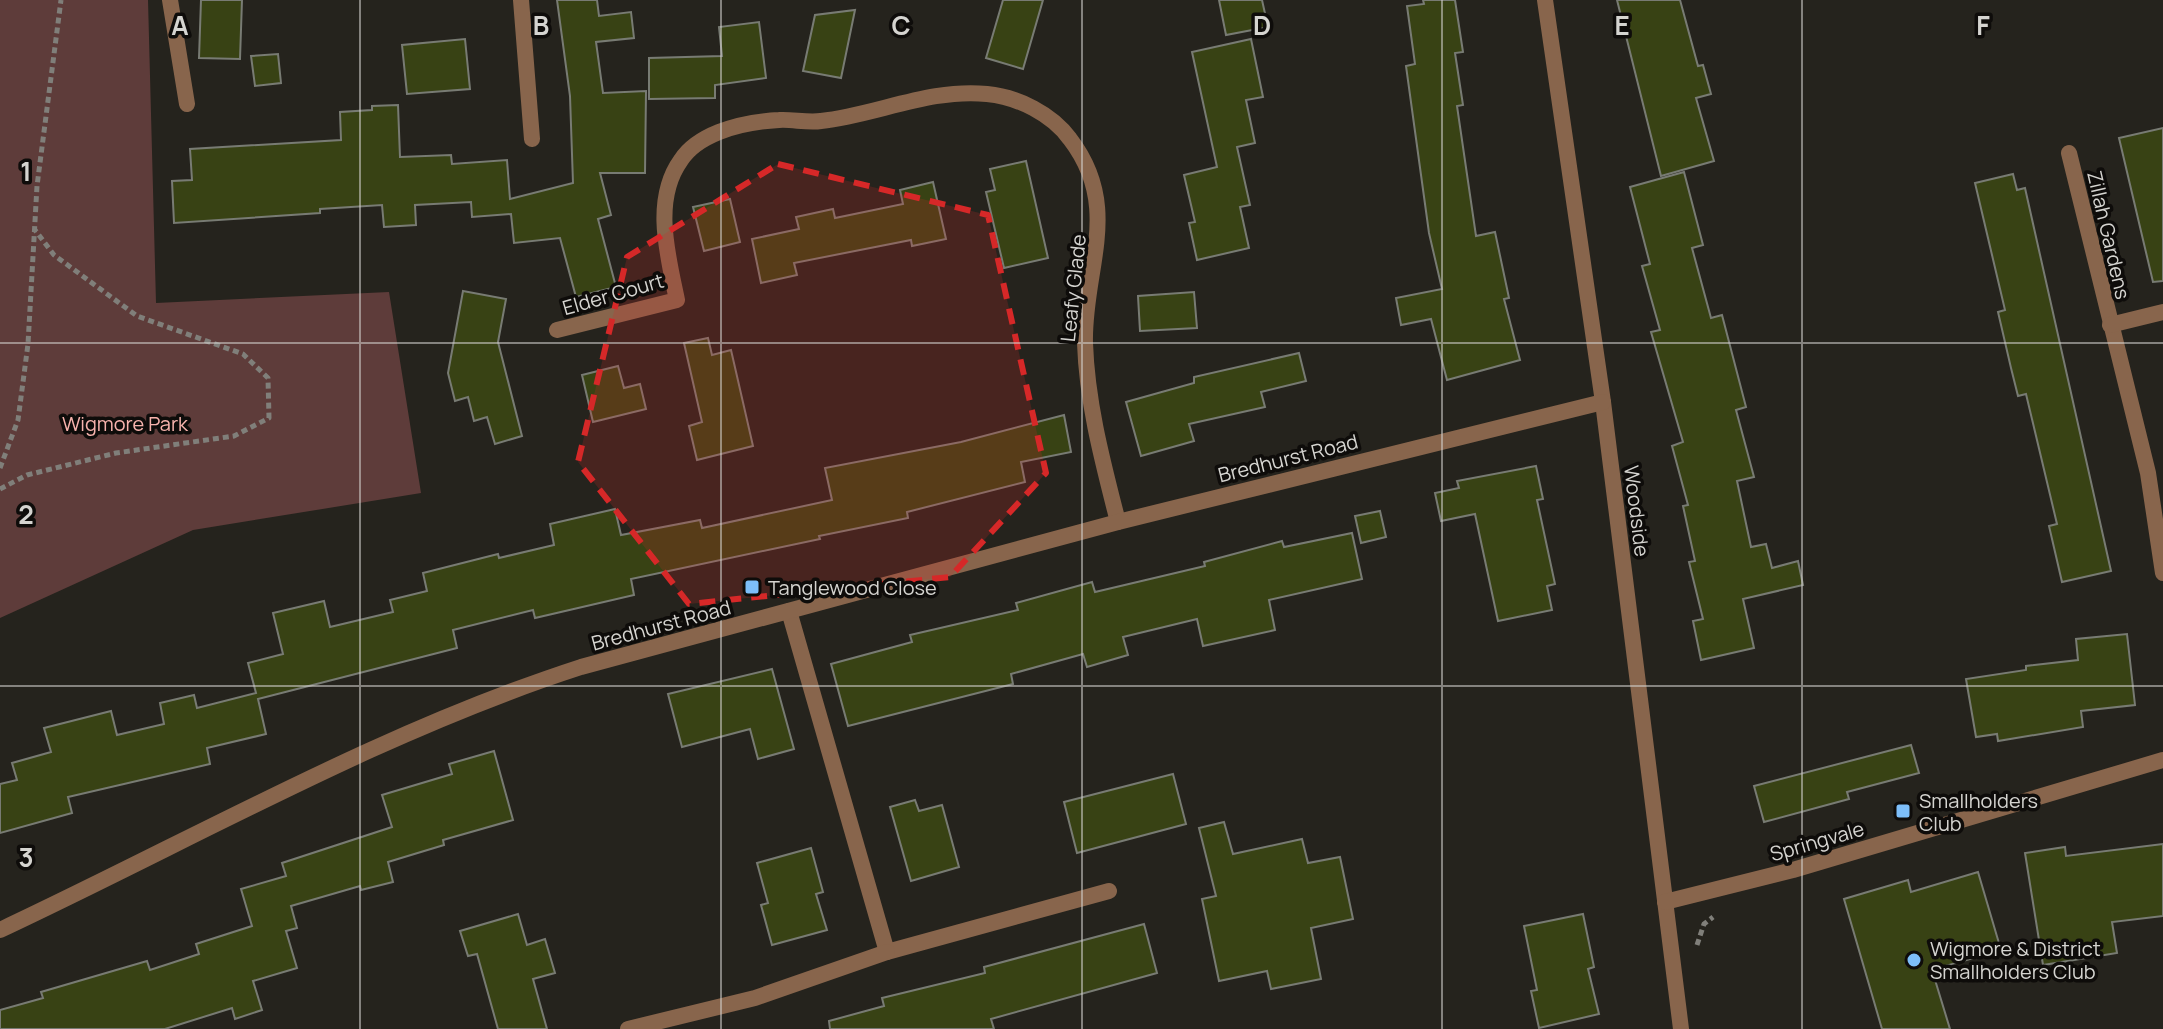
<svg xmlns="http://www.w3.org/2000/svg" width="2163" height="1029" font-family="Manrope,sans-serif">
	<rect width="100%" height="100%" fill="#25231d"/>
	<!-- green -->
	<path fill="#5e3c3a" d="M0,0H148L156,303L389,292L421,493L193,530L0,618Z"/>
	<!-- building -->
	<g fill="#384214" stroke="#787b73" stroke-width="2">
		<path d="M201,0H242L240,59L199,58Z"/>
		<path d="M557,0H597L599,16L631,12L634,38L596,42L603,93L646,91L645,173H600L611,215L598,219L616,287L576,297L560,238L514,243L511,214L472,217L471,202L415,205L416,225L384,227L382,205L320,209V213L174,223L172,181L192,180L190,149L341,140L340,112L372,110V106L398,105L400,157L451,155L452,164L507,160L510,199L573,183L570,96Z"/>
		<path d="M1003,0H1043L1023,69L986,58Z"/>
		<path d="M1219,0H1262L1268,27L1226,35Z"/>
		<path d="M1423,0H1455L1463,52L1455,53L1463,105L1457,106L1476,236L1495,232L1509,298L1504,299L1520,360L1447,380L1431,319L1401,325L1396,298L1442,289L1429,233L1406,66L1415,64L1407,6L1424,4Z"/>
		<path d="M1617,0H1680L1698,66L1703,65L1711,94L1696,98L1714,161L1661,176Z"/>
		<path d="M855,10L841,78L803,71L815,15Z"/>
		<path d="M759,22L766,78L715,85V98L649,99V58L722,56L719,27Z"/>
		<path d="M465,39L470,89L407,94L402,45Z"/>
		<path d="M1251,39L1263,97L1246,100L1255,143L1237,147L1250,205L1240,207L1249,248L1197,260L1189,223L1195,222L1184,175L1217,167L1192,52Z"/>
		<path d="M278,54L281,83L255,86L251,56Z"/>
		<path d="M2163,128V281L2153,282L2119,138Z"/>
		<path d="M1026,161L1048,258L1004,268L986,192L995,190L990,169Z"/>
		<path d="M1684,172L1703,245L1692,248L1711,318L1722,315L1746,407L1736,410L1754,477L1737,481L1751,547L1766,544L1772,568L1798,561L1803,585L1743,599L1754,648L1701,660L1693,621L1703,619L1689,562L1695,561L1683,506L1688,505L1672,446L1683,442L1651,332L1660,330L1642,266L1650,264L1630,187Z"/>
		<path d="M2013,174L2017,190L2025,188L2111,571L2062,582L2049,526L2057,524L2026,394L2018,396L2011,368L1998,312L2005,310L1975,183Z"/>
		<path d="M933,182L946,239L912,246L911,240L794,263L797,275L761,283L752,239L799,229L796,217L833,209L835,218L903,204L900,190Z"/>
		<path d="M730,199L740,242L704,251L693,207Z"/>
		<path d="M463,291L506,299L498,342L522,436L495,444L487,417L474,421L468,397L455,401L448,373Z"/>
		<path d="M1194,292L1197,328L1140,331L1138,296Z"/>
		<path d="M708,338L712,355L731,350L753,446L697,460L689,426L702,422L684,343Z"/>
		<path d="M1299,353L1306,381L1261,392L1265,407L1189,424L1194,441L1141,456L1126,402L1194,383V377Z"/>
		<path d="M618,366L624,388L640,384L646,409L593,422L582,375Z"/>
		<path d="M1064,415L1071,452L1021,462L1025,482L907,512L908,518L819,536L820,539L631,579L634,595L535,618L533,610L453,630L457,648L258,699L266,734L207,748L210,764L68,797L72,813L0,833V784L17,780L12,763L51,752L44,728L111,711L117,735L164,724L160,703L194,695L197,708L256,693L248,663L283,654L273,613L324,601L330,627L393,612L390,600L427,591L423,573L498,554L499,558L554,545L550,524L615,509L621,535L700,520L702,528L832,500L825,468L961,442Z"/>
		<path d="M1536,466L1543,499L1537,500L1555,584L1547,586L1552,610L1498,621L1475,514L1441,521L1435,493L1459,488L1457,481Z"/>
		<path d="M1380,511L1386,537L1361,543L1355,516Z"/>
		<path d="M1352,533L1362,579L1269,600L1275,630L1203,646L1197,619L1123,637L1128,655L1087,667L1083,654L1011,674L1013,684L848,726L831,664L912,642L910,635L1018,610L1016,603L1092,582L1095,592L1205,566L1204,562L1282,541L1284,547Z"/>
		<path d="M2127,634L2135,705L2081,711L2083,727L1998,741L1997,734L1976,737L1966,679L2026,670V666L2078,660L2076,639Z"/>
		<path d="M772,669L794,749L758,759L750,729L682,747L668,694Z"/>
		<path d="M1911,745L1919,773L1847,792L1849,799L1764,822L1754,786Z"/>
		<path d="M494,751L513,820L443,840L444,845L388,862L393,882L361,890L360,886L291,906L297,928L286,931L297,968L253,981L262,1010L235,1019L232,1008L165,1029H0V1010L43,998L41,992L147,961L150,970L199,954L196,944L252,926L241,889L286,876L282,863L392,827L382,795L452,774L449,764Z"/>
		<path d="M1173,774L1186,824L1077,853L1064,802Z"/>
		<path d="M915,800L919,811L942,805L959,867L911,881L890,807Z"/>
		<path d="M1224,822L1233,854L1302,839L1308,863L1340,857L1353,919L1311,928L1321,979L1271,989L1267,971L1219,981L1202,899L1216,896L1199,828Z"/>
		<path d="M2163,844V916L2112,922L2117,953L2043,965L2025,853L2065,847L2066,856Z"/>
		<path d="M811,848L823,892L816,894L827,930L772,945L761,905L768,903L757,863Z"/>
		<path d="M1978,872L2001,950L1932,970L1950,1029H1882L1844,899L1908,880L1911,892Z"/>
		<path d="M518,914L527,945L545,939L555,973L533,979L547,1029H498L477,954L468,956L460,931Z"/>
		<path d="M1583,914L1594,967L1588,969L1599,1014L1539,1028L1531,991L1537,990L1524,926Z"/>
		<path d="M1144,924L1157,973L991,1019L994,1029H830L829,1021L884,1006L882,998L985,973L984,967Z"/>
	</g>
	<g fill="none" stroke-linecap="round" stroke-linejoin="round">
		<!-- path -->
		<g stroke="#807f7a" stroke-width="5" stroke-dasharray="6 4" stroke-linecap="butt">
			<path d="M0,468L18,420L28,344L37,186L61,0"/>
			<path d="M0,489L27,475L116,453L234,436L269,418L268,378L243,354L137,316L54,255L35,230"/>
			<path d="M1697,945L1704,924L1713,917"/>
		</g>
		<!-- street -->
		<g stroke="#88654c" stroke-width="16">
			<path d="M170,0L187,104"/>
			<path d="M521,0L532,139"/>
			<path d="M1545,0L1603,402L1681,1029"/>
			<path d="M2069,153L2148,473L2163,573"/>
			<path d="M2110,325L2163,312"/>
			<path d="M557,330L677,300C668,256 652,200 681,160C690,146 704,138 719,132C737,125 760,121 779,120C792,119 807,123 821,121C876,115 931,88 987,94C1018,97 1052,114 1070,139C1123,208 1083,270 1085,343C1087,404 1103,463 1118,522"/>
			<path d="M789,611L887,952L1109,891"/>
			<path d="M1665,902L1793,870L2163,760"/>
			<path d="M0,930C192,840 380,732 581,667L1118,522L1603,402"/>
			<path d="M628,1029L755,998L887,952"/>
		</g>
	</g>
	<!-- marked area -->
	<path fill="#d62828" fill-opacity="0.2" stroke="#d62828" stroke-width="6" stroke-dasharray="16 10" stroke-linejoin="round" d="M778,164L988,215L1046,473L950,577L689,604L578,462L627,257Z"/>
	<!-- grid -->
	<path fill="none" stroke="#d5d4d0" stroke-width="2" stroke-opacity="0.55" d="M360,0V1029M721,0V1029M1082,0V1029M1442,0V1029M1802,0V1029M0,343H2163M0,686H2163"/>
	<!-- markers -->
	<g fill="#7dbef9" stroke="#0e0c0a" stroke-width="3">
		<rect x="744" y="579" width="16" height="16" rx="4"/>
		<rect x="1895" y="803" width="16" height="16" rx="4"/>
		<circle cx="1914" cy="960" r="8"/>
	</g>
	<g text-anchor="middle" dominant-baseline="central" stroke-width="7" stroke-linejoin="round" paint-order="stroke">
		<!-- street labels -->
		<g font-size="20" fill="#d5d4d0" stroke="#0e0c0a">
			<text transform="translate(2109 235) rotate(77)">Zillah Gardens</text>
			<text transform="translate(1073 288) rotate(-84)">Leafy Glade</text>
			<text transform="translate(613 294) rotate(-16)">Elder Court</text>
			<text transform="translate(1288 458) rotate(-14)">Bredhurst Road</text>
			<text transform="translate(1637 511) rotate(83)">Woodside</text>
			<text transform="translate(661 625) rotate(-15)">Bredhurst Road</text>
			<text transform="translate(1817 841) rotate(-16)">Springvale</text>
		</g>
		<!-- park labels -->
		<g font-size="20" fill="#f7b3ad" stroke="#0e0c0a">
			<text x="125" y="423">Wigmore Park</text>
		</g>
		<!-- poi labels -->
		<g font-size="20" fill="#d5d4d0" stroke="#0e0c0a" text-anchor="start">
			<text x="768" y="587">Tanglewood Close</text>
			<text x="1919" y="800">Smallholders<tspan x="1919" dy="23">Club</tspan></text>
			<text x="1930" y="948">Wigmore &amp; District<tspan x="1930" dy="23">Smallholders Club</tspan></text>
		</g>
	</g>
	<g font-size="26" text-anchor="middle" font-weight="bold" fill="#d5d4d0" stroke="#0e0c0a" stroke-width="7" stroke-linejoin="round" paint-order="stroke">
		<text x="180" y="35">A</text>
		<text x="541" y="35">B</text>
		<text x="901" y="35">C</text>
		<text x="1262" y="35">D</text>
		<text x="1622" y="35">E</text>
		<text x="1983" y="35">F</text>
		<text x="26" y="181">1</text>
		<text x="26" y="524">2</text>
		<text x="26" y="867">3</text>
	</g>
</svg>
